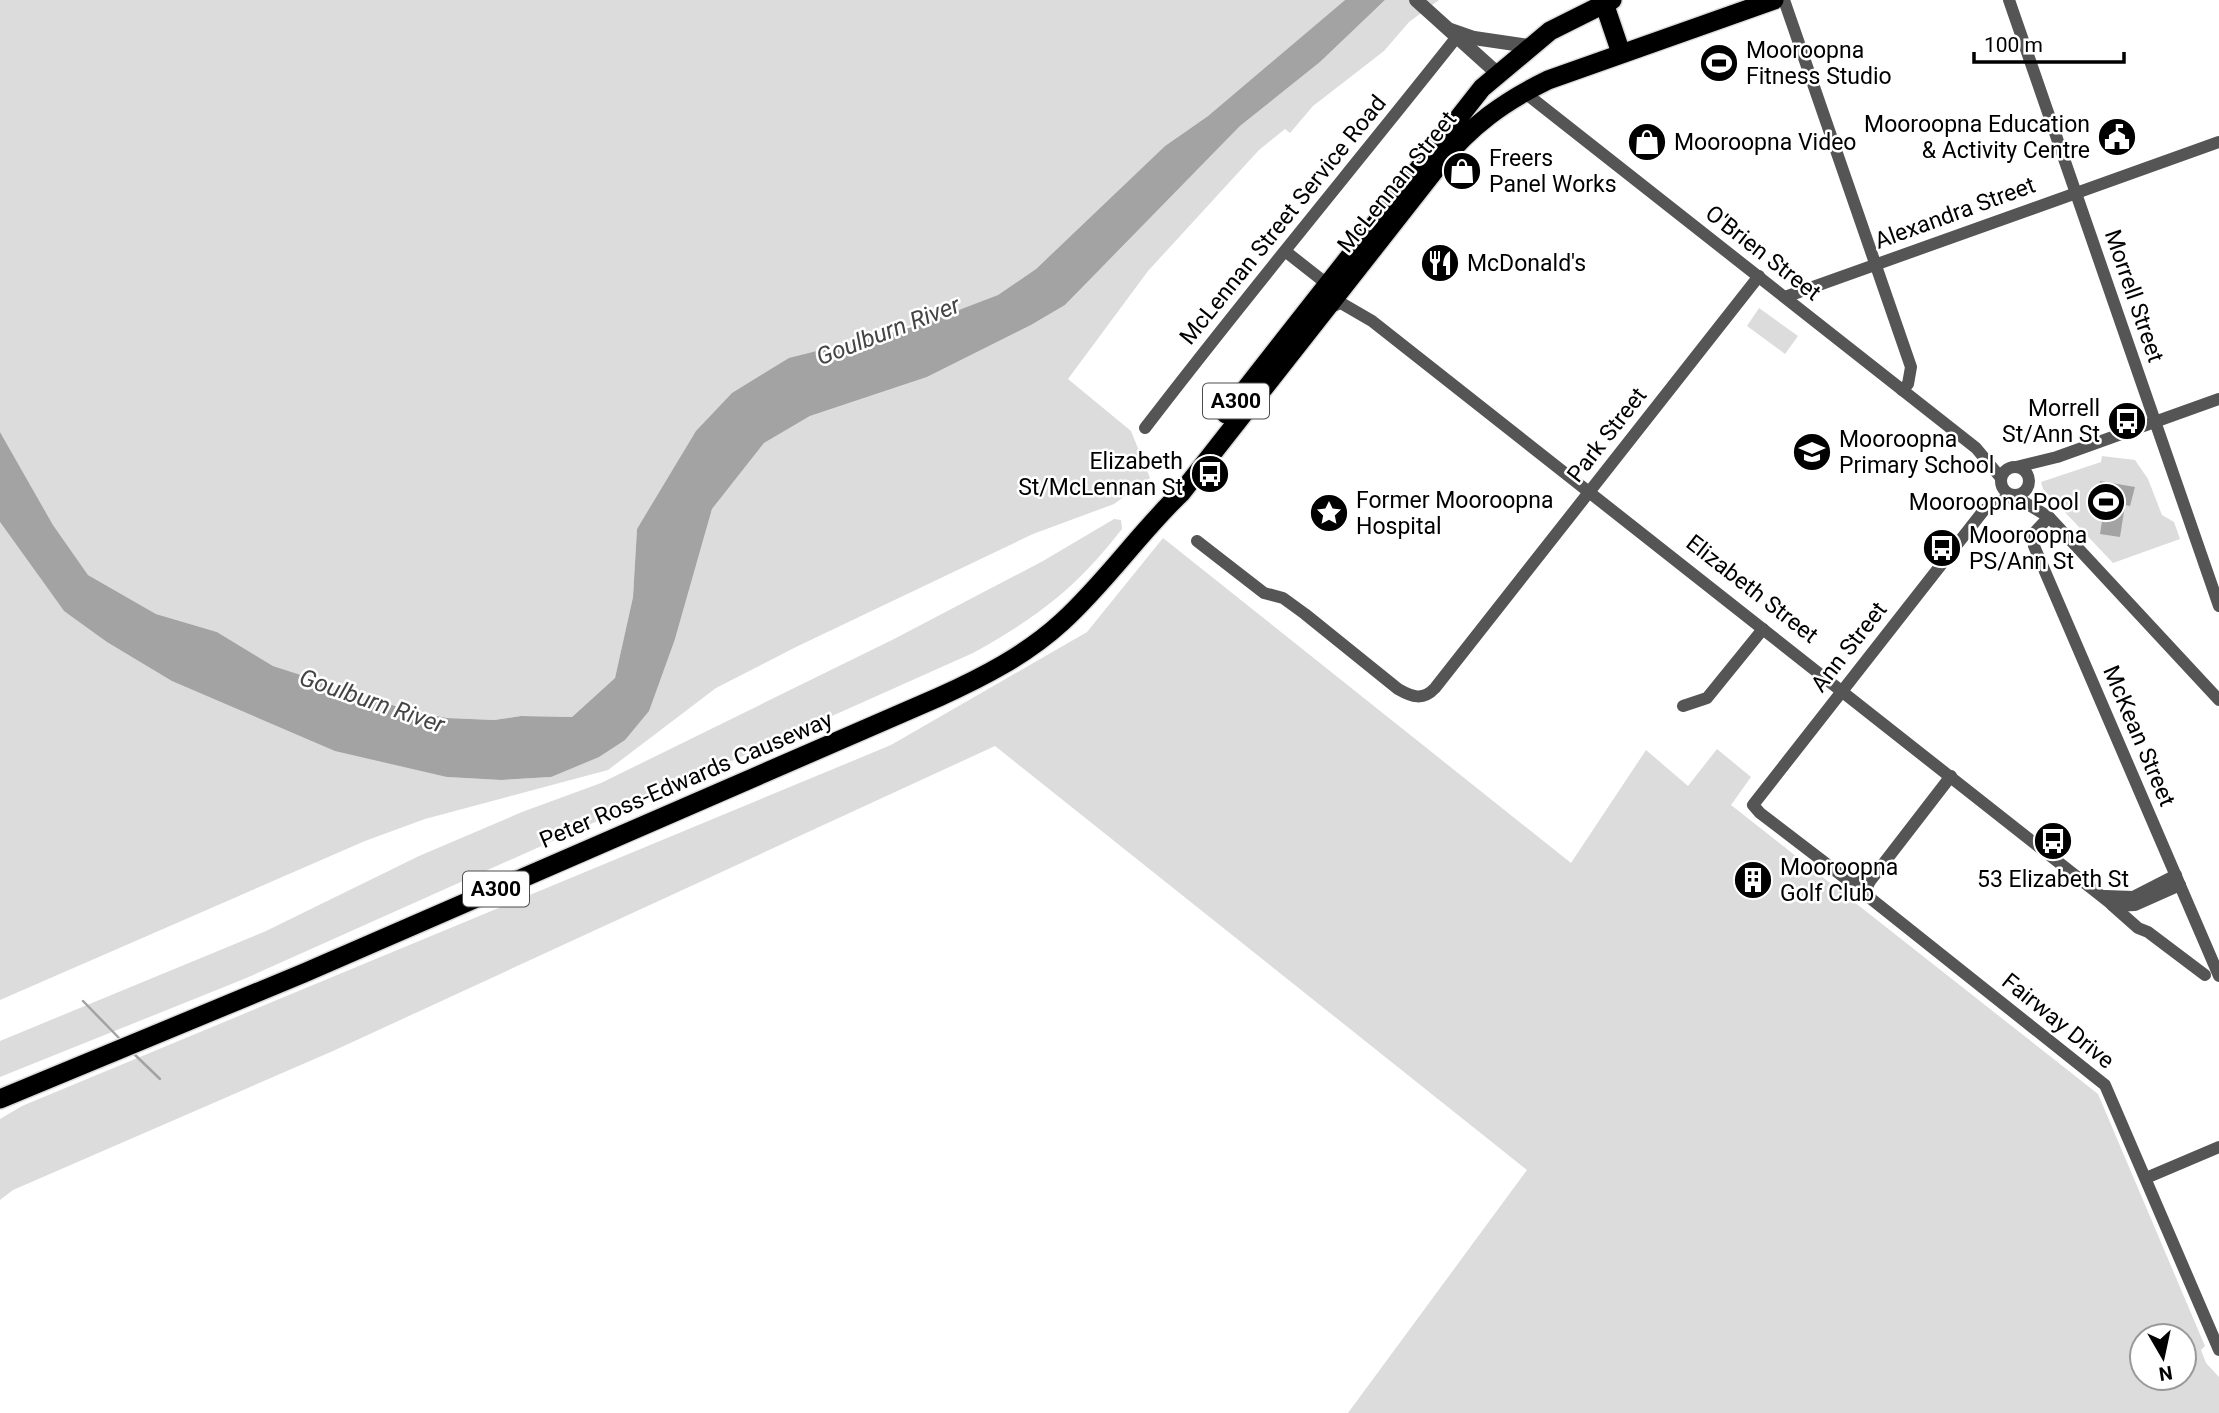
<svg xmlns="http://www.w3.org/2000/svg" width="2219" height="1413" font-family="Roboto,sans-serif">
	<rect width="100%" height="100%" fill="#fff"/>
	<!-- green -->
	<g fill="#dcdcdc" fill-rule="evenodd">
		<path d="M0,0H1345L1208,116L1165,146L1036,269L998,295L947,316L869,336L649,512L637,529L633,597L615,678L572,717L521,716L494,720L447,718L373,700L273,666L217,632L156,614L88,575L53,525L0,432Z"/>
		<path d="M1385,0H1439L1409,22L1384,51L1313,106L1290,133L1285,129L1259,150L1148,271L1068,379L1131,431L1150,478L1114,504L1033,534L796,647L716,688L608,770L425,819L365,841L0,1000V522L64,611L447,777L501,780L551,777L675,639L712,509L764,443L810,416L927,377L1031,325L1065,305L1240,126L1320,62Z"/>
		<path d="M1759,308L1798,336L1785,354L1747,326Z"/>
		<path d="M2102,456L2135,460L2148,479L2162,515L2174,522L2180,539L2113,563L2043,489L2041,482L2101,462Z"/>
		<path d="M1114,519L1121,520L1122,529C1075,589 1039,616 973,653L244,979L0,1077V1041L266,931L419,856L522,812L601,783L894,639L1043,561Z"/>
		<path d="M1163,538L1571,863L1646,750L1688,786L1717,749L1751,777L1731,805L2098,1094L2205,1346L2201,1350L2206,1363L2219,1377V1413H1348L1527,1170L995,746L333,1051L13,1190L0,1200V1119L22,1106L891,745L1087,632ZM2142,1336H2184V1378H2142Z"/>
	</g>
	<!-- water -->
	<g fill="#a3a3a3">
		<path d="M1345,0H1385L1320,62L1240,126L1065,305L1031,325L927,377L810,416L764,443L712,509L675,639L649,711L625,740L599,757L551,777L501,780L447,777L335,751L172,681L107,642L64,611L0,522V432L53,525L88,575L156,614L217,632L273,666L408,710L447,718L494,720L521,716L572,717L615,678L633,597L637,529L696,431L732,393L789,358L920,325L998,295L1036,269L1165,146L1208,116Z"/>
		<path d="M2100,481L2135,487L2130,506L2125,505L2120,537L2100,534L2105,502L2100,501Z"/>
	</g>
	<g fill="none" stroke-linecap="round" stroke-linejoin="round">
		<!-- stream -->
		<g stroke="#a3a3a3" stroke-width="2.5">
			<path d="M83,1001L120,1039"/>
			<path d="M132,1052L160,1079"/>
		</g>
		<!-- trunk casing -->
		<g stroke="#dbdbdb" stroke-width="22">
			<g id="trunk">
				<path d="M1604,3L1621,53"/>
				<path d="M1226,414L1482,88L1550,31L1612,0"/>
				<path d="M0,1099L304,973L939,697C983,677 1026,655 1062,622C1106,582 1139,533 1182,492L1439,165C1470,126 1503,102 1548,80L1774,0"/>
			</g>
		</g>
		<!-- minor -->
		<g stroke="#555" stroke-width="12">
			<path d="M1784,0L1911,367L1908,384L1902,390"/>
			<path d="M2009,0L2219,606"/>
			<path d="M1524,92L1976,448L2001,478"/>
			<path d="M1285,251L1327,284"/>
			<path d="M1785,297L2219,142"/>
			<path d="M1327,308L1341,303L1372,321L2114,906L2135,905L2180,885"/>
			<path d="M1145,428C1246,296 1352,169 1456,38"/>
			<circle cx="2015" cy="481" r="14"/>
			<path d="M2016,467L2057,457L2219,399"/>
			<path d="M2014,496L2049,517L2219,700"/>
			<path d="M2049,517L2033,534L2034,546L2219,976"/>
			<path d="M1197,541L1264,593L1283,598L1305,614L1398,689C1412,697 1423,701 1435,688L1759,276"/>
			<path d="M1683,706L1707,698L1763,629"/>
			<path d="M1951,776L1870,881L1867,887L1870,898L2105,1085L2219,1350"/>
			<path d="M1873,876L1857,881L1845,878L1760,813L1753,805L1984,510L2012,495"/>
			<path d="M2105,896L2133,897L2176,875"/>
			<path d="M2112,905L2138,928L2148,932L2205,975"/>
			<path d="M2146,1178L2219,1147"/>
		</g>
		<!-- tertiary -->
		<g stroke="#555" stroke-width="14">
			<path d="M1416,0L1497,73"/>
			<path d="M1451,30L1474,38L1529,46"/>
		</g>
		<!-- trunk -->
		<use href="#trunk" stroke="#000" stroke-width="19"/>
	</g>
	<!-- icons -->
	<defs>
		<g id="stadium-disc" transform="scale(2.0125)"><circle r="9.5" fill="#000" stroke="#fff"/><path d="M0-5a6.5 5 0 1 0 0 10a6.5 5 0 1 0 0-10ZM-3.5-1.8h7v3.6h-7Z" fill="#fff"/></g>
		<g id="civic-disc" transform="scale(2.0125)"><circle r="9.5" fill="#000" stroke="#fff"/><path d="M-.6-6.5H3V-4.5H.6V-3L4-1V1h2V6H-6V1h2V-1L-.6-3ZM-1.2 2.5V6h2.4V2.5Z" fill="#fff"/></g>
		<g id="shop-disc" transform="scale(2.0125)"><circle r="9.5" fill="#000" stroke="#fff"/><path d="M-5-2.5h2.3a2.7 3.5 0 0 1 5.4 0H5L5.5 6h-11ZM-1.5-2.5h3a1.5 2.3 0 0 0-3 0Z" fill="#fff"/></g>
		<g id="restaurant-disc" transform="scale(2.0125)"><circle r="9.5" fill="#000" stroke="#fff"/><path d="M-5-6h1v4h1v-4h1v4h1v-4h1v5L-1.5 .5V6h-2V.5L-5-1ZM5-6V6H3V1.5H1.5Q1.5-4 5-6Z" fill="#fff"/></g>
		<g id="bus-disc" transform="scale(2.0125)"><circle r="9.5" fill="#000" stroke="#fff"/><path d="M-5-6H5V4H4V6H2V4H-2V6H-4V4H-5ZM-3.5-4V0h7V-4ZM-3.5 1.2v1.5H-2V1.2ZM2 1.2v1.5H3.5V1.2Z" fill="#fff"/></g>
		<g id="school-disc" transform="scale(2.0125)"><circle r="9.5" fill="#000" stroke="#fff"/><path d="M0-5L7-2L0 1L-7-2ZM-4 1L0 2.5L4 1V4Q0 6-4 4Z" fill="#fff"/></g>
		<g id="sight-disc" transform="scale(2.0125)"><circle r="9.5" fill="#000" stroke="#fff"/><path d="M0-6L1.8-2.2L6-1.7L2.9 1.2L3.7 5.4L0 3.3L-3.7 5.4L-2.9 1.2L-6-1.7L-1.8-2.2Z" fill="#fff"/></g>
		<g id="building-disc" transform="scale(2.0125)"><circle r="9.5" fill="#000" stroke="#fff"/><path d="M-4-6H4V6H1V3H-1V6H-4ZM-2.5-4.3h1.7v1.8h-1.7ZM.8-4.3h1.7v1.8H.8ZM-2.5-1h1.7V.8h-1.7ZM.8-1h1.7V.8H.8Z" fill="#fff"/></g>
	</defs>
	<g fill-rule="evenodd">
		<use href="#stadium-disc" x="1719" y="63"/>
		<use href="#civic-disc" x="2117" y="137"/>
		<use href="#shop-disc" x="1647" y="142"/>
		<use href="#shop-disc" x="1462" y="171"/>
		<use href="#restaurant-disc" x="1440" y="263"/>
		<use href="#bus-disc" x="2127" y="421"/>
		<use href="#school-disc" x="1812" y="452"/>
		<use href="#bus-disc" x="1210" y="474"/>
		<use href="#stadium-disc" x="2106" y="502"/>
		<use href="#sight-disc" x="1329" y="513"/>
		<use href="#bus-disc" x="1942" y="548"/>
		<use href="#bus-disc" x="2053" y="841"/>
		<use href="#building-disc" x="1753" y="880"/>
	</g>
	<g text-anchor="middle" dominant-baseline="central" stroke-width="5" stroke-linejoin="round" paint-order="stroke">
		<!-- shield labels -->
		<g fill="#fff" stroke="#4c4c4c" stroke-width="2">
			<rect x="1203" y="383.5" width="66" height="35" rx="5"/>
			<rect x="463" y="871.5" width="66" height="35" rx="5"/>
		</g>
		<g font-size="21" font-weight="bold" fill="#000">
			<text x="1236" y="401">A300</text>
			<text x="496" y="889">A300</text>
		</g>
		<!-- poi labels -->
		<g font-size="23" fill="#000" stroke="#fff" text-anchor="start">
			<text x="1746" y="50">Mooroopna<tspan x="1746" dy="26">Fitness Studio</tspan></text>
			<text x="2090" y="124" text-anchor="end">Mooroopna Education<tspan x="2090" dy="26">&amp; Activity Centre</tspan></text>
			<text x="1674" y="142">Mooroopna Video</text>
			<text x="1489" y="158">Freers<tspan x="1489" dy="26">Panel Works</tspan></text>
			<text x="1467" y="263">McDonald's</text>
			<text x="2100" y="408" text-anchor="end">Morrell<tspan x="2100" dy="26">St/Ann St</tspan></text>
			<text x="1839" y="439">Mooroopna<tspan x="1839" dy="26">Primary School</tspan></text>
			<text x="1183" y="461" text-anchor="end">Elizabeth<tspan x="1183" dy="26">St/McLennan St</tspan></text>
			<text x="1356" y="500">Former Mooroopna<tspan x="1356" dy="26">Hospital</tspan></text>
			<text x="2079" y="502" text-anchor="end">Mooroopna Pool</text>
			<text x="1969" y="535">Mooroopna<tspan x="1969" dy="26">PS/Ann St</tspan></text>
			<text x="1780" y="867">Mooroopna<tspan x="1780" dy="26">Golf Club</tspan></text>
			<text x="2053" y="879" text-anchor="middle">53 Elizabeth St</text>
		</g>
		<!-- street labels -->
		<g font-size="23" fill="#000" stroke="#fff">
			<text transform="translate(1397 182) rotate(-51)">McLennan Street</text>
			<text transform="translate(1955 213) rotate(-20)">Alexandra Street</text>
			<text transform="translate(1283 220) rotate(-51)">McLennan Street Service Road</text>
			<text transform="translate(1763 253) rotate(38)">O'Brien Street</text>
			<text transform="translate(2134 296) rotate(71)">Morrell Street</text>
			<text transform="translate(1607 435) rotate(-52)">Park Street</text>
			<text transform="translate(1752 589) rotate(38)">Elizabeth Street</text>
			<text transform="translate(1849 647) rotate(-52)">Ann Street</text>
			<text transform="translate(2139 736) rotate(67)">McKean Street</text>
			<text transform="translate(686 780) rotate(-23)">Peter Ross-Edwards Causeway</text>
			<text transform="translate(2058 1021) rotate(39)">Fairway Drive</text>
		</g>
		<!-- water labels -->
		<g font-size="24" font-style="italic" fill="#444" stroke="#fff">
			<text transform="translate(888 331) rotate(-21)">Goulburn River</text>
			<text transform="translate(372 701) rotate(19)">Goulburn River</text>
		</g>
	</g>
	<!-- north arrow -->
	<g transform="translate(2163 1357) rotate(171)"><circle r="33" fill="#ffffff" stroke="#999999" stroke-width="2"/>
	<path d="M0-5L12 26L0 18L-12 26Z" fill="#000000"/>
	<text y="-10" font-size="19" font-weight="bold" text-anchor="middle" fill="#000000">N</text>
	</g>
	<!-- scale -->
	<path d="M1974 52v10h150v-10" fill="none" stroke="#000000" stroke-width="3.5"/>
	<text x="1984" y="52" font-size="21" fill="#000000" stroke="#ffffff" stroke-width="5" paint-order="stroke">100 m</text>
</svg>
